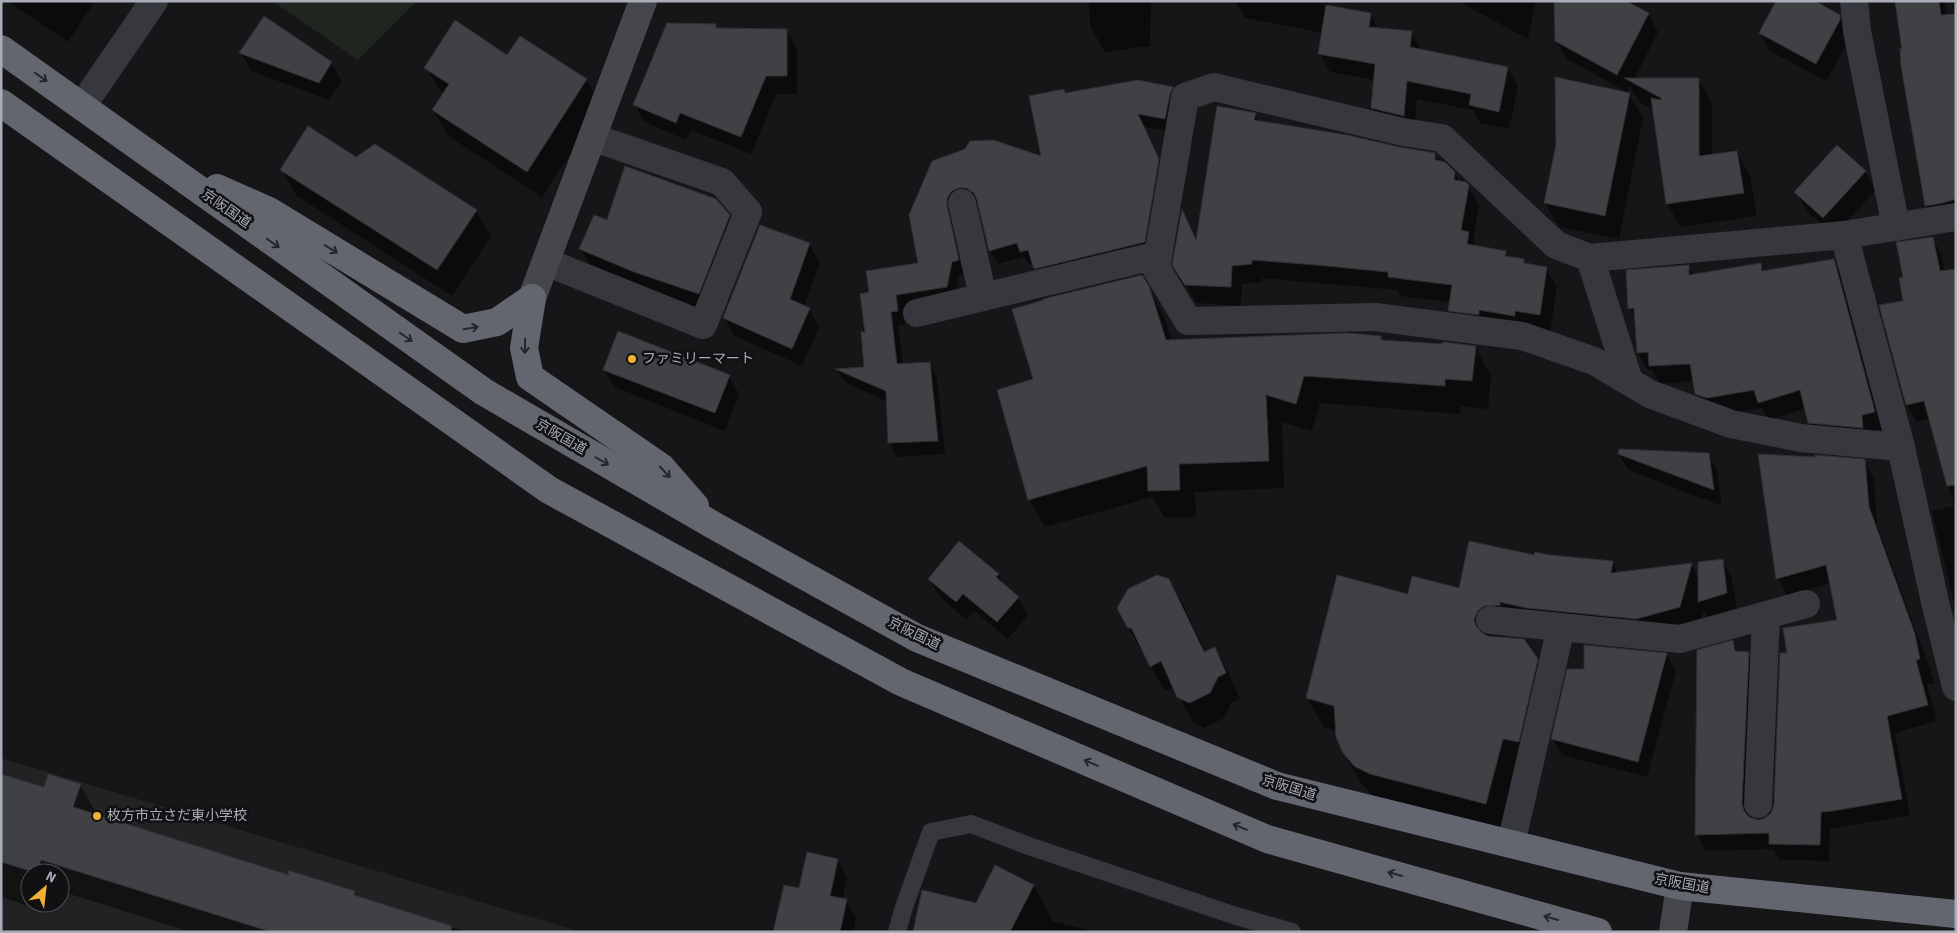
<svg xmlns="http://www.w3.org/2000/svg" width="1957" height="933" font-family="'Source Sans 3','Noto Sans JP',sans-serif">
	<rect width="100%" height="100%" fill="#161618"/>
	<!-- built -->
	<path fill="#222225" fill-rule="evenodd" d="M1,758L581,932H1ZM30,873H60V903H30Z"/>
	<!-- green -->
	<path fill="#1e261f" d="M272,1H417L358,60Z"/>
	<!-- shadow -->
	<g fill="#0007">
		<path d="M7,1H95L68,42Z"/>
		<path d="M1089,1H1151L1150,46L1105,52L1090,26Z"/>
		<path d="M1235,1H1329L1328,7L1370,14L1379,30L1411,32L1421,50L1507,68L1518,86L1509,129L1480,123L1473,110L1417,99L1414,134L1383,126L1372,108L1375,80L1330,72L1320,54L1323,33L1245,18Z"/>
		<path d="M1461,1H1536L1528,39L1463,4Z"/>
		<path d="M1896,1H1944L1947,16L1956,15V218L1935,221L1926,206Z"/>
		<path d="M1648,14L1658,32L1634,80L1698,79L1712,103V156L1737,152L1750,176L1757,216L1681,227L1667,204L1654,110L1639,102L1630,86L1627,92L1567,59L1556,41Z"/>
		<path d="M1839,16L1849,34L1850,39L1826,81L1770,51L1760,33Z"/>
		<path d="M264,18L331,63L342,81L329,100L251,71L241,53Z"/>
		<path d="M715,26L717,30H786L797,48V94H776L751,154L691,130L686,140L645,122L634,104Z"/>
		<path d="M520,37L586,80L602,106L542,197L448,136L433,110L443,95L426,68L508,56Z"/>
		<path d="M1172,88L1180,102L1173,132L1144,127L1166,174L1152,256L1043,282L1034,264L1029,265L1024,257L998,264L990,251L980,204L976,202L967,201L966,273L959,275L955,300L903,308L905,325H898L903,365L929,363L937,377L945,454L897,457L890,443L887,402L845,382L837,370L865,368L871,294L919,264L933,162L1043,158L1066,95Z"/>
		<path d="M1629,94L1643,118L1619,239L1559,227L1545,203Z"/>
		<path d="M1255,114L1259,122L1434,154L1439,162L1454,172L1460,183L1468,186L1479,205L1473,241L1476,247L1505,252L1508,258L1523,260L1526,265L1546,269L1557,287L1550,333L1460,329L1449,310L1450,302L1400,296L1397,290L1328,284L1262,278V282L1242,284L1241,306L1197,303L1174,265L1182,213L1197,241Z"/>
		<path d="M1837,146L1865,172L1876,190L1834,235L1806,210L1796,192Z"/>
		<path d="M356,158L476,211L491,237L452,296L297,196L282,170Z"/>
		<path d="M729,216L739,234L709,311L645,290L591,267L581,249L608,222Z"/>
		<path d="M1932,238L1942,255L1945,272L1956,275V612L1932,511L1954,506L1930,419L1917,422L1907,405L1905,278Z"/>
		<path d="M809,244L820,262L804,307L809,309L819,327L802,366L735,336L724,318Z"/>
		<path d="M1834,261L1844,278L1884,429L1819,440L1809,422L1806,408L1769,420L1762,408L1718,416L1707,412L1697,394L1694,381L1660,384L1652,370H1648L1638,353L1636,320L1630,308L1688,266L1693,275L1761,264L1765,272Z"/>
		<path d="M1142,276L1164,316L1172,341L1381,337L1383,341L1475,347L1491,375L1488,409L1461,406L1460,414L1320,403L1312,431L1282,422L1284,488L1195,492L1196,517L1165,518L1153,497L1045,527L1029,499L1034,379Z"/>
		<path d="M604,369L729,376L739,394L725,431L615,387Z"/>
		<path d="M1619,454H1708L1717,470L1722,506L1628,470Z"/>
		<path d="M1759,456L1864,461L1874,477L1877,525L1935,683L1927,684L1937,721L1895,733L1910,815L1842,827L1830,828L1829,861L1780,860L1773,849L1706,851L1696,834L1733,642L1739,653H1748L1758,669L1751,819L1758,821L1765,819L1772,813L1775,805L1789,655L1839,621L1831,583L1787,595L1778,579Z"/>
		<path d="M1535,556L1612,562L1618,573L1691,564L1699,579L1722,560L1732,578L1737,611L1709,619L1704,610L1697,636L1517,635H1501L1498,638L1536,660L1554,690L1503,834L1388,804L1373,796L1361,783L1344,753L1337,731L1324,728L1307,698L1409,595L1460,590Z"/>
		<path d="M998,574L1005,586L1018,597L1028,615L1008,639L974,611L967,620L940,597L929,579Z"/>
		<path d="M1169,580L1184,606L1206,653L1215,649L1229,674L1240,699L1232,702L1224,718L1204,728L1193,722L1174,687L1165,691L1128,627Z"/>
		<path d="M1585,646L1667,655L1676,671L1647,777L1562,755L1553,739L1585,670Z"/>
		<path d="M1,776L45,789L80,785L98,816L290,877L355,892L358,897L467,932H191L60,891V873H30V903H54L51,913L1,897Z"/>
		<path d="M837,860L847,877L842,900L846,901L856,918L853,932H774L800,890Z"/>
		<path d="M995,867L1034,886L1052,918L1051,921L1097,932H914L977,904Z"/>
	</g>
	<!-- building -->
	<g fill="#404145" stroke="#303034">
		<path d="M1554,1H1626L1649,13L1617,75L1555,41Z"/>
		<path d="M1776,1H1815L1840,15V20L1816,64L1759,33Z"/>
		<path d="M1895,1H1939L1941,15L1956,14V199L1942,203L1925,206L1901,66L1900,48L1902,50Z"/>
		<path d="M1326,5L1371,13L1369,27L1412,31L1410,47L1508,67L1499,112L1469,105L1471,94L1407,81L1404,116L1371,108L1375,64L1318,54Z"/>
		<path d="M264,16L332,62L319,83L239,53Z"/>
		<path d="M455,20L507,55L520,36L587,79L527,172L432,110L449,84L424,68Z"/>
		<path d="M667,23L716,24V28L787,29V76H766L741,137L680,113L676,123L633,105Z"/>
		<path d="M1555,77L1630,93L1605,216L1544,203L1556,145Z"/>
		<path d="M1624,78H1699V156L1737,151L1744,193L1666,204L1651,98L1661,100V98Z"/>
		<path d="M1138,80L1173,87L1170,94L1165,119L1138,114L1159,159L1145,242L1034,269L1028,250L1020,252L1017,243L989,251L977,200L974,193L966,188H959L952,191L947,198V206L959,260L952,262L947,287L896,295L898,311L891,312L897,364L930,362L938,441L888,443L886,391L835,369L864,367L861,331L865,333L860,294L869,292L866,271L918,263L909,215L932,161L965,149L970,141L993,140L1041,156L1029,96L1064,89L1065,93Z"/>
		<path d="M1217,106L1256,113L1254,120L1347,135L1399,147L1435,153V160L1445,162L1455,172L1454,180L1466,182L1469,185L1461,230L1469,232L1467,244L1506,251L1505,256L1524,259V263L1547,267L1540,315L1515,311V316L1479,310V315L1448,311L1452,285L1388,277V272L1317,265L1252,260V264L1232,266L1231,287L1185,285L1172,265L1182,209L1196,240Z"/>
		<path d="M308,126L356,157L375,144L477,210L437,270L280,170Z"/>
		<path d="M1837,145L1866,171L1823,218L1794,192Z"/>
		<path d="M625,166L716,199L730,215L699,294L634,272L579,249L594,215L607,220Z"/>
		<path d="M760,225L810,243L790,299L810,308L792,349L723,318Z"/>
		<path d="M1933,237L1940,271L1956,269V485L1947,486L1924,401L1906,405L1879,305L1903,301L1899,278L1903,277L1896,242Z"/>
		<path d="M1834,259L1875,412L1862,415L1863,428L1808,423L1800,390L1758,403L1754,390L1707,398L1695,394L1690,364L1649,366L1648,352L1637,353L1634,308L1628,309L1626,270L1689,265V275L1761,263L1762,271Z"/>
		<path d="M1142,275L1149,286L1166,340L1347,333L1381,336V340L1442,344L1443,342L1476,346L1472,381L1445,379V386L1304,376L1296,404L1266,395L1269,461L1179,464L1180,490L1148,491L1147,466L1028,500L997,390L1033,379L1012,309L1044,300L1043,299Z"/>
		<path d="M618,331L730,375L715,413L603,370Z"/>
		<path d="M1619,449L1709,453L1714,490L1618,454Z"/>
		<path d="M1758,454L1815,457V455L1865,459L1869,507L1915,634L1920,659L1916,660L1928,705L1887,716L1902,799L1832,811L1821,812L1820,845L1769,844V833L1695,835L1697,650L1733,640L1735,651L1749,652L1742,803L1744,811L1749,817L1758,820L1765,818L1771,813L1774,805L1780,653H1787L1783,628L1837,620L1826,565L1776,579Z"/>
		<path d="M959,541L999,574L996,577L1019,597L997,622L963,594L956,602L928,579Z"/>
		<path d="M1469,541L1534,555L1535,552L1550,555L1613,561L1611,573L1692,563L1680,607L1636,619L1527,608L1499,602L1501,605L1484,606L1478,611L1474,619L1476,626L1481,632L1488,636L1524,639L1538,659L1519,742L1503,739L1486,804L1370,774L1354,766L1343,753L1336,737L1334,706L1306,698L1337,575L1408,594L1412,576L1459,588Z"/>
		<path d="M1723,559L1727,593L1698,602V562Z"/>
		<path d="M1157,575L1169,579L1204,652L1215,647L1226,673L1218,677L1210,693L1189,703L1177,697L1161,661L1150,667L1132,629L1127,627L1117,608L1128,589Z"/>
		<path d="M1584,645L1667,653L1638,762L1551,739L1567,669H1584Z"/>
		<path d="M1,774L44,787L48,774L81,784L73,807L289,875L287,870L355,891L354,895L452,926L451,932H271L41,860L37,873L1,862Z"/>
		<path d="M807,852L838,859L830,896L847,899L840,932H773L784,885L799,888Z"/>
		<path d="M995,865L1034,885L1010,932H913L922,890L976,903Z"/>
	</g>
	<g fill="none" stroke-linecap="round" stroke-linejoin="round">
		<!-- lane -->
		<path stroke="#37383d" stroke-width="18" d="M897,932L904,907L931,832L971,824L1026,845L1236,916L1292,932"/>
		<!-- street -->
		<g stroke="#37383d" stroke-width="28">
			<path d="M1854,1L1857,31L1896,227"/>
			<path d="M82,106L154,1"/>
			<path d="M962,203L983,297"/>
			<path d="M1844,235L1901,447L1935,602L1956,687"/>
			<path d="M1590,258L1629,381"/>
			<path d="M546,262L703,325L748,212L722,182L592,137"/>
			<path d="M917,313L1158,255"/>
			<path d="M1901,447L1801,438L1731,424L1650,394L1594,361L1522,336L1375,317L1188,321L1156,268L1185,97L1214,87L1403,132L1442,138L1556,245L1590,258L1844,235L1956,217"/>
			<path d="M1490,620L1680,639L1806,604"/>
			<path d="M1758,804L1766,616"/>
			<path d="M1511,844L1561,627"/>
		</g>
		<!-- secondary -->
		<g stroke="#45474d" stroke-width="28">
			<path d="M532,298L643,1"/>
			<path d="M1673,932L1680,886"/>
		</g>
		<!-- highway -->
		<g stroke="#63666e" stroke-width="28">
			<path d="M1,49L484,392L713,525L917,638L1277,786L1680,886L1956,914"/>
			<path d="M1,103L549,490L901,682L1267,839L1598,932"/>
			<path d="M217,188L269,211L463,329L497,322L532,298"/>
			<path d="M532,298L524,348L530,377L661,467L695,506"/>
		</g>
	</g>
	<!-- one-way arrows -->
	<defs><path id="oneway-shaft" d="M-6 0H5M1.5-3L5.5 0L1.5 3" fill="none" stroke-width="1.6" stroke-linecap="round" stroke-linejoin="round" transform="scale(1.25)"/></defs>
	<g stroke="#26262a">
		<use href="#oneway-shaft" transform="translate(41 77) rotate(35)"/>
		<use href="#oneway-shaft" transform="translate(273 243) rotate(35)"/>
		<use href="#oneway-shaft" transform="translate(331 249) rotate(31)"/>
		<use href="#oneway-shaft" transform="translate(471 328) rotate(-10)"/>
		<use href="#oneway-shaft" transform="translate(406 337) rotate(35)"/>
		<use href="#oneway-shaft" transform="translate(525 346) rotate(91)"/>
		<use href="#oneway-shaft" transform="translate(602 461) rotate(30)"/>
		<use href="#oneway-shaft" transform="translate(665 472) rotate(47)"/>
		<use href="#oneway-shaft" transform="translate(1091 763) rotate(-157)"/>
		<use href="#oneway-shaft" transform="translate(1240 827) rotate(-157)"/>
		<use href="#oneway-shaft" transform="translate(1395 874) rotate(-164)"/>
		<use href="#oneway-shaft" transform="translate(1551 918) rotate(-164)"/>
	</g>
	<!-- markers -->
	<g fill="#f2b134" stroke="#111113" stroke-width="2">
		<circle cx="632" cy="359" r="5"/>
		<circle cx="97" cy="816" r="5"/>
	</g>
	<g text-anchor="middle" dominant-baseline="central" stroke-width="5" stroke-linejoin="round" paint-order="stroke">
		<!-- street labels -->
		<g font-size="14" fill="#a8adb8" stroke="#111113">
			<text transform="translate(226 209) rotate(35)">京阪国道</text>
			<text transform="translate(561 437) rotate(30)">京阪国道</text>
			<text transform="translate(914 634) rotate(26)">京阪国道</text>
			<text transform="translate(1289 788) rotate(17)">京阪国道</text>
			<text transform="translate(1682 884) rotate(10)">京阪国道</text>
		</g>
		<!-- poi labels -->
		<g font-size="14" fill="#a8adb8" stroke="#111113" text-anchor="start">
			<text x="642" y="359">ファミリーマート</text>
			<text x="107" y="816">枚方市立さだ東小学校</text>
		</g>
	</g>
	<!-- border -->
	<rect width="1957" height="933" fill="none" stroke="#a8adb8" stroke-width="5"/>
	<!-- north arrow -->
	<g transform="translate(45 888) rotate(28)"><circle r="24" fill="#111113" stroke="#4d4f55"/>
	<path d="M0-4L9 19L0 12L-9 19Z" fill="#f2b134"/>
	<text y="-8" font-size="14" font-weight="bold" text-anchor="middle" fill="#a8adb8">N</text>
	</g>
</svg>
